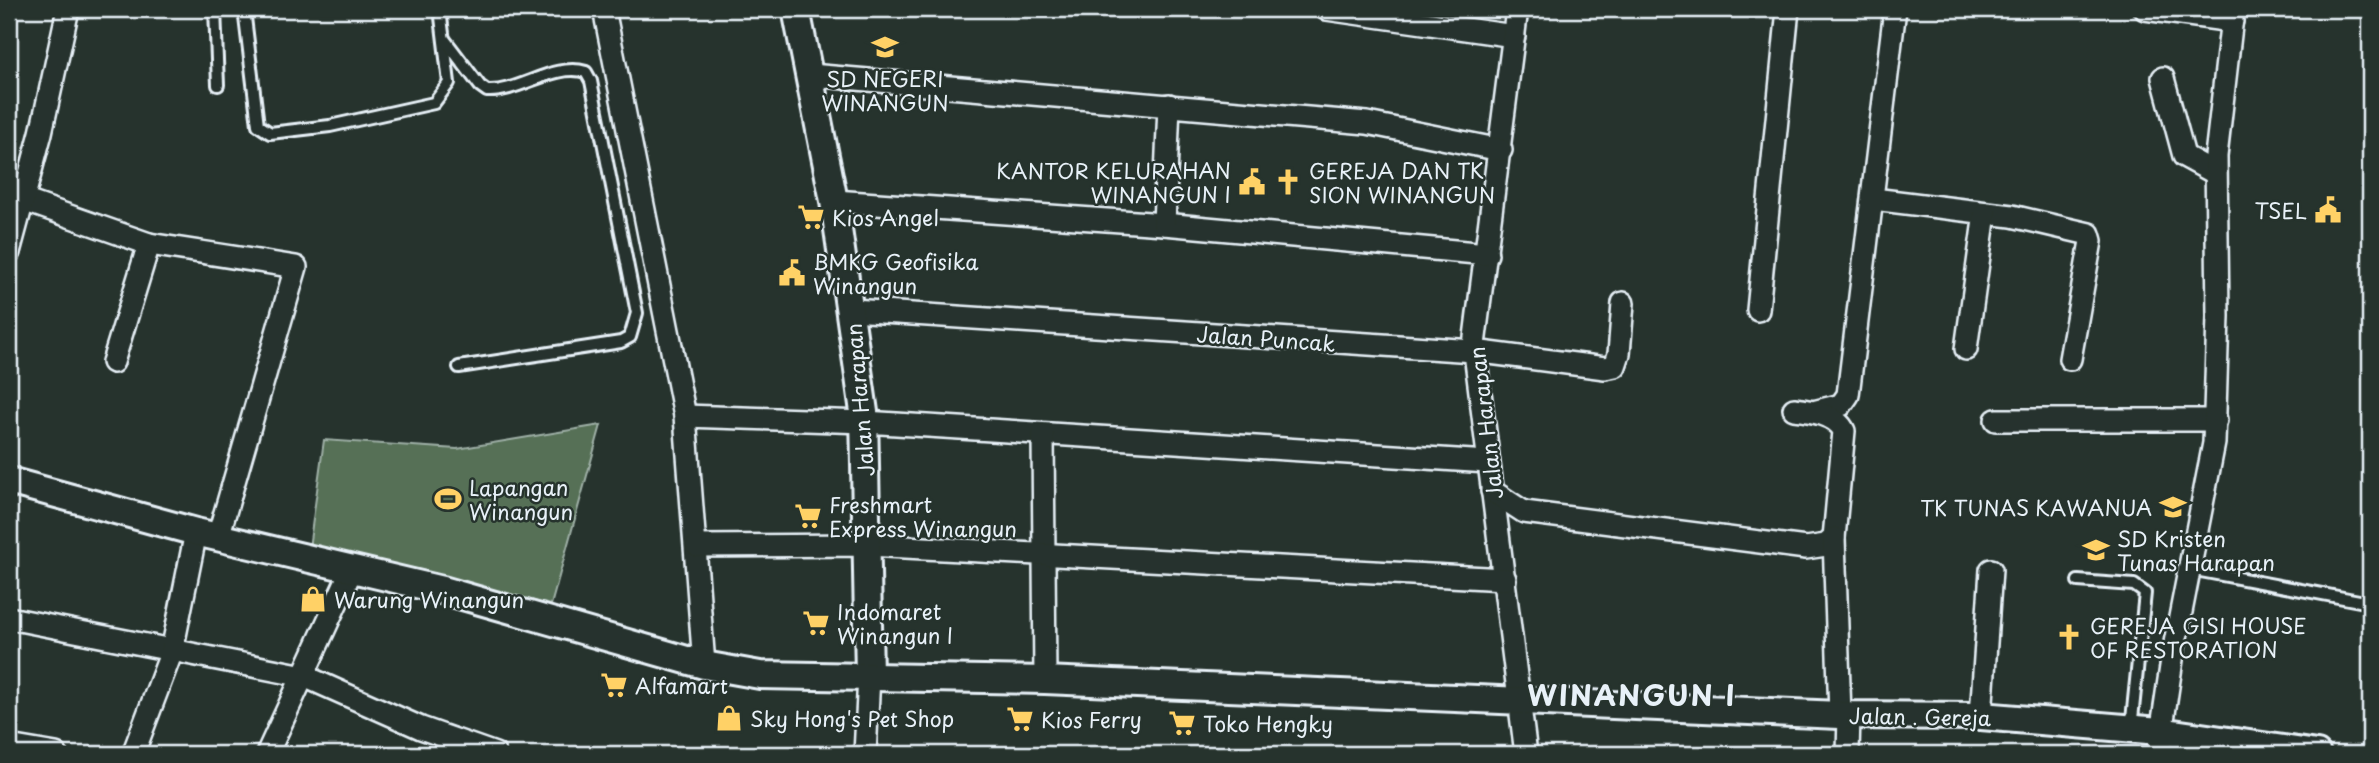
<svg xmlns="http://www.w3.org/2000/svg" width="2379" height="763" font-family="'Playpen Sans',sans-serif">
	<rect width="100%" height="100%" fill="#26332d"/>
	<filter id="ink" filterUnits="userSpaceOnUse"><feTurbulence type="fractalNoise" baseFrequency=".0143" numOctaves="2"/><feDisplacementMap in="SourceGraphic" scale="14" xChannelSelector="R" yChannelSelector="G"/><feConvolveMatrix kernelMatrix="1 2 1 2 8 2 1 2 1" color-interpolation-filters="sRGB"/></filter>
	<g filter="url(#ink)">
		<!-- grass -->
		<path fill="#567056" stroke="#9fb0a7" stroke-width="2" d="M601,425L551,605L309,548L324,440L457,449Z"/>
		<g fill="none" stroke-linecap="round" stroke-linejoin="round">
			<!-- service casing -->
			<g stroke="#e8f1f8" stroke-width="16">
				<g id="service">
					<path d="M215,9L218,85"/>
					<path d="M244,9L258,125L270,133L330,126L434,103L449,83L440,9"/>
					<path d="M445,40L480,86L487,91C519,93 554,62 586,72L591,81L637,313L630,337L621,342L459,367"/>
					<path d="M2190,569L2370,603"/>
					<path d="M2078,581L2134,585L2145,593L2131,729"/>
				</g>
			</g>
			<!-- minor casing -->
			<g stroke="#e8f1f8" stroke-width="26">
				<g id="minor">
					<path d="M604,9L685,416L704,665"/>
					<path d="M1326,9L1514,36"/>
					<path d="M1517,9L1474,345L1526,754"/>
					<path d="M2145,9L2232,21"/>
					<path d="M810,75L1367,123L1501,150"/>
					<path d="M2163,78L2184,156L2215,173"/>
					<path d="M9,195L149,244L113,362"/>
					<path d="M1873,199L2012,216L2089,234L2091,241L2070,359"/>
					<path d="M834,201L1164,224L1487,254"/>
					<path d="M1164,224L1169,105"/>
					<path d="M149,244L296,267L218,537"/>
					<path d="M9,252L41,133L68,9"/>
					<path d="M852,310L1474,351L1605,368L1615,366L1619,354L1623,303"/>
					<path d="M1758,310L1788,9"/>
					<path d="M1966,349L1985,213"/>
					<path d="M1817,411L1841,405L1848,395L1895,9"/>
					<path d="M685,416L865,422L1488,462"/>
					<path d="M1996,420H2216"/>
					<path d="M1043,435L1045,680"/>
					<path d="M1492,491L1524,512L1806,548L1826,545L1834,538L1844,431C1836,414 1811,411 1794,409"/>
					<path d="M1834,538L1840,715"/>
					<path d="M697,546L868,545L1505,579"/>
					<path d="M9,618L304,676L421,728L495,754"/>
					<path d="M1981,716L1991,570"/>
					<path d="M9,746L56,754"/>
					<path d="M133,754L172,651L196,532"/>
					<path d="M267,754L352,569"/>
					<path d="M865,754L869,676"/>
					<path d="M1848,754L1849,714"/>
					<path d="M2158,754L2173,653L2214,443L2218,316L2216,156L2233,9"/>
				</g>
			</g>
			<!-- tertiary casing -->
			<g stroke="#e8f1f8" stroke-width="32">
				<g id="tertiary">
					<path d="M796,9L834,201L864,412L869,676"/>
					<path d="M9,481L196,532L442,590L704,665L760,675L1045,680L1840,715L1981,716L2160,731L2317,754"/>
				</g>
			</g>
			<!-- service -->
			<use href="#service" stroke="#26332d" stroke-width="10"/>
			<!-- minor -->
			<use href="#minor" stroke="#26332d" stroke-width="21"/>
			<!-- tertiary -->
			<use href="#tertiary" stroke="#26332d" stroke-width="26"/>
		</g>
	</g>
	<!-- icons -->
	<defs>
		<g id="school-bare" transform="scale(2.1)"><path d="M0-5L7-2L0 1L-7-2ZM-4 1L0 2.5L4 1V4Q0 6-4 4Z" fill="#ffd166" stroke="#26332d" stroke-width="2.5" paint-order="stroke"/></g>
		<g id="civic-bare" transform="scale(2.1)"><path d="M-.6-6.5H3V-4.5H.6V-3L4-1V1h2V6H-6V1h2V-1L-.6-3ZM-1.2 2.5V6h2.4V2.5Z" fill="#ffd166" stroke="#26332d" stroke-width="2.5" paint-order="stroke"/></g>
		<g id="church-bare" transform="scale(2.1)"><path d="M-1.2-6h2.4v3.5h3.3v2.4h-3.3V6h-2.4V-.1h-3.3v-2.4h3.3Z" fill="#ffd166" stroke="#26332d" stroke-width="2.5" paint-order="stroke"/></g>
		<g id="supermarket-bare" transform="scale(2.1)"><path d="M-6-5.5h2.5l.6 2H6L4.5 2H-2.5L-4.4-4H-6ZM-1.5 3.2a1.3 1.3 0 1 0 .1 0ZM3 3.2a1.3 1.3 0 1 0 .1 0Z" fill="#ffd166" stroke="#26332d" stroke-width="2.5" paint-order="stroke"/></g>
		<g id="stadium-bare" transform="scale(2.1)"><path d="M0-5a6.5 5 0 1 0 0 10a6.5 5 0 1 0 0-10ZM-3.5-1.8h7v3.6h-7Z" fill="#ffd166" stroke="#26332d" stroke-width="2.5" paint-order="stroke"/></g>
		<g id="shop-bare" transform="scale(2.1)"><path d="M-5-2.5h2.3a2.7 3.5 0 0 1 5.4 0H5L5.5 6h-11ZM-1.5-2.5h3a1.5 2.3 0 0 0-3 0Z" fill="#ffd166" stroke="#26332d" stroke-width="2.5" paint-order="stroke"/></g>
	</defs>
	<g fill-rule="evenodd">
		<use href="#school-bare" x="885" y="47"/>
		<use href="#civic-bare" x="1252" y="182"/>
		<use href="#church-bare" x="1288" y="182"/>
		<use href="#civic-bare" x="2328" y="210"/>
		<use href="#supermarket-bare" x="811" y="217"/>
		<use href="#civic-bare" x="792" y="273"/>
		<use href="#stadium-bare" x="448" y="499"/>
		<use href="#school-bare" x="2173" y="507"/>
		<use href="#supermarket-bare" x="808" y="516"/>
		<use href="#school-bare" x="2096" y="550"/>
		<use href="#shop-bare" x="313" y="599"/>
		<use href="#supermarket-bare" x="816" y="623"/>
		<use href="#church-bare" x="2069" y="637"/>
		<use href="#supermarket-bare" x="614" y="685"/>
		<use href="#shop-bare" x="729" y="718"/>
		<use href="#supermarket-bare" x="1020" y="719"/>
		<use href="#supermarket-bare" x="1182" y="723"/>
	</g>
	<g text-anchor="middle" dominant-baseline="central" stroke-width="5" stroke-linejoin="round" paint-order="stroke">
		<!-- poi labels -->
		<g font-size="21" fill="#e8f1f8" stroke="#26332d" text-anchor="start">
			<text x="885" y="78" text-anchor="middle">SD NEGERI<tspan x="885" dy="24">WINANGUN</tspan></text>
			<text x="1231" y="170" text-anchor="end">KANTOR KELURAHAN<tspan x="1231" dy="24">WINANGUN I</tspan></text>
			<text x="1309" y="170">GEREJA DAN TK<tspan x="1309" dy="24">SION WINANGUN</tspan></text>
			<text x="2307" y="210" text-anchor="end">TSEL</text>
			<text x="832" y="217">Kios Angel</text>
			<text x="813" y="261">BMKG Geofisika<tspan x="813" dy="24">Winangun</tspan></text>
			<text x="469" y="487">Lapangan<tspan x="469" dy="24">Winangun</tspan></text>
			<text x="829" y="504">Freshmart<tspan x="829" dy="24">Express Winangun</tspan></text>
			<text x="2152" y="507" text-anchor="end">TK TUNAS KAWANUA</text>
			<text x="2117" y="538">SD Kristen<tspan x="2117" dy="24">Tunas Harapan</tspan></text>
			<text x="334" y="599">Warung Winangun</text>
			<text x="837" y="611">Indomaret<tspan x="837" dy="24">Winangun I</tspan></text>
			<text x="2090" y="625">GEREJA GISI HOUSE<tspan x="2090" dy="24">OF RESTORATION</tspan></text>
			<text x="635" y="685">Alfamart</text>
			<text x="750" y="718">Sky Hong's Pet Shop</text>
			<text x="1041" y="719">Kios Ferry</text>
			<text x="1203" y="723">Toko Hengky</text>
		</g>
		<!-- street labels -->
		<g font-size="21" fill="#e8f1f8" stroke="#26332d">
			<text transform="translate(1266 338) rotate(4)">Jalan Puncak</text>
			<text transform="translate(859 400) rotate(-95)">Jalan Harapan</text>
			<text transform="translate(1485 423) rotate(-97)">Jalan Harapan</text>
			<text transform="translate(1920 716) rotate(1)">Jalan . Gereja</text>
		</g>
		<!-- district labels -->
		<g font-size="28" font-weight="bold" letter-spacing="2" fill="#e8f1f8" stroke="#26332d">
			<text x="1632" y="694">WINANGUN I</text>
		</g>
	</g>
	<!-- margin -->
	<rect width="2379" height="763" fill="none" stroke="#26332d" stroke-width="35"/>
	<rect x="18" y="18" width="2344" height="728" fill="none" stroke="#e8f1f8" stroke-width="2.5" filter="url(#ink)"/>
</svg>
